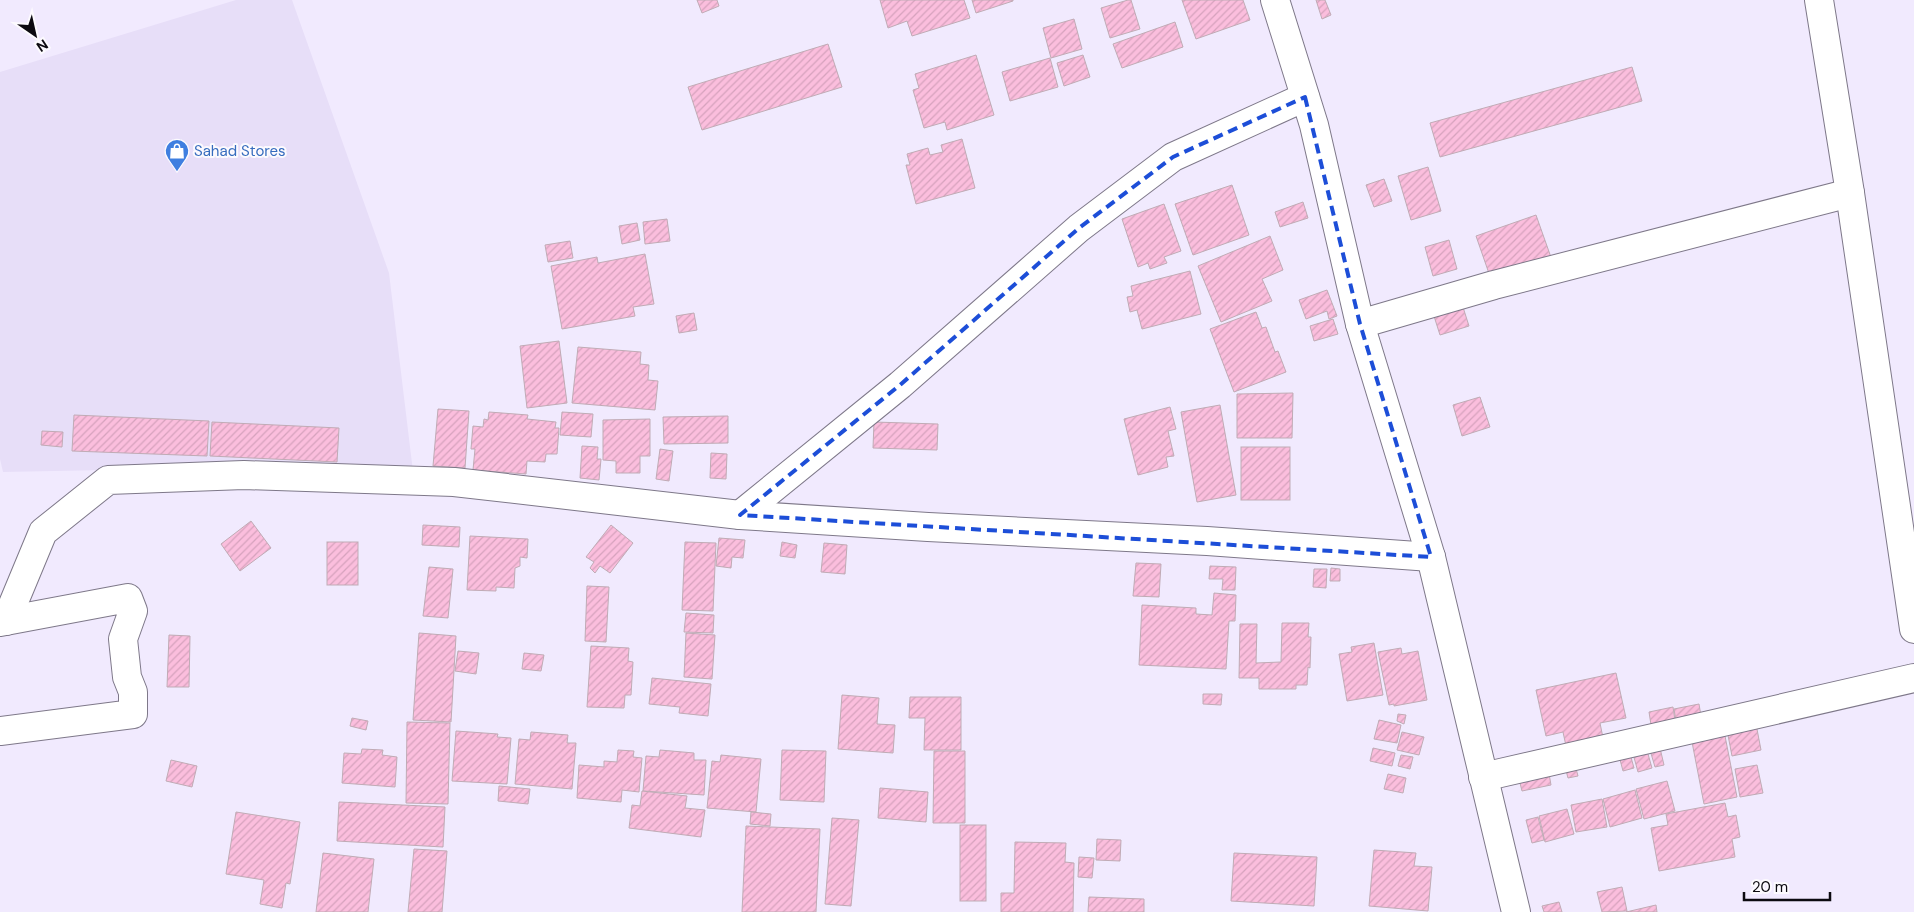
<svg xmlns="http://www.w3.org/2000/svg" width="1914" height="912" font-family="'DM Sans',sans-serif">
	<defs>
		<pattern id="building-hatch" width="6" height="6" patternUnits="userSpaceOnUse" patternTransform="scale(1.25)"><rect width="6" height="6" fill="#fbbedd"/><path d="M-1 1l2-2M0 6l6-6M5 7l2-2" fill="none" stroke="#d6a2bd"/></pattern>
	</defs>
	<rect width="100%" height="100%" fill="#f1eafe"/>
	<!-- built -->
	<path fill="#e7def8" d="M236,0H292L389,273L414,480L157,469L3,472L0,459V72Z"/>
	<!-- building -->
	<g fill="url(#building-hatch)" stroke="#c0abb5">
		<path d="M697,0H717L719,6L702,13Z"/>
		<path d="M880,0H964L970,18L912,36L907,21L888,28Z"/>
		<path d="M972,0H1013V1L976,13Z"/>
		<path d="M1128,0H1131L1140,29L1110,38L1101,8Z"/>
		<path d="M1182,0H1243L1250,20L1196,39Z"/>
		<path d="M1316,0H1325L1331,15L1322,19Z"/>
		<path d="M1074,19L1082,49L1051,58L1043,28Z"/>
		<path d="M1175,22L1183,47L1122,68L1113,44Z"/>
		<path d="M828,44L842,87L702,130L688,87Z"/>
		<path d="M976,55L994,115L947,130L945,122L924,128L913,90L919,88L915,74Z"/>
		<path d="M1083,55L1090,77L1064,86L1057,63Z"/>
		<path d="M1050,58L1058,87L1010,101L1002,72Z"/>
		<path d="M1632,67L1642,101L1440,157L1430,123Z"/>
		<path d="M962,139L975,188L916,204L906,165H910L907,154L928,148L930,155L943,152L941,145Z"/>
		<path d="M1428,167L1441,211L1411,220L1398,176Z"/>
		<path d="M1384,179L1392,201L1374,207L1366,185Z"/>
		<path d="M1232,185L1249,235L1193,255L1175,204Z"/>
		<path d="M1303,202L1308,218L1280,227L1275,212Z"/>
		<path d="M1164,204L1181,251L1164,257L1167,263L1150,269L1148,263L1138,267L1122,219Z"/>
		<path d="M1536,215L1553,263L1493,285L1476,236Z"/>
		<path d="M667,219L670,241L645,244L643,222Z"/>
		<path d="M637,223L640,240L622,244L619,226Z"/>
		<path d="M1270,236L1283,270L1262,279L1272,301L1221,322L1198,266Z"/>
		<path d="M1449,240L1457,269L1433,276L1425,247Z"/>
		<path d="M570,241L573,258L548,262L545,245Z"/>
		<path d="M645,254L654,304L633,307L635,316L562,329L551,266L597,257L598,263Z"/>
		<path d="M1190,271L1201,314L1142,329L1137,310L1130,312L1127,297L1133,296L1131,286Z"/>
		<path d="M1327,290L1337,316L1329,319L1327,311L1306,319L1299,300Z"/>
		<path d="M1462,304L1469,326L1440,335L1433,313Z"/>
		<path d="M1256,312L1262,328L1266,327L1275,352L1278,351L1286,372L1234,392L1210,329Z"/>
		<path d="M694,313L697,330L679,333L676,316Z"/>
		<path d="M1333,319L1338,334L1314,341L1310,326Z"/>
		<path d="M559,341L567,403L527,408L520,346Z"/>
		<path d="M578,347L641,352L640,364L649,365L648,380L658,381L655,410L572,403Z"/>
		<path d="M1293,393L1292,438H1237V394Z"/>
		<path d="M1480,397L1490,427L1462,436L1453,405Z"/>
		<path d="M1220,405L1236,495L1197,502L1181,412Z"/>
		<path d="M1170,407L1176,429L1168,431L1174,456L1166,457L1168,467L1138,475L1124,419Z"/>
		<path d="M438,409L469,411L465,468L433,466Z"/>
		<path d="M489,412L528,415L527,419L556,422L555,428H559L557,454H546L545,462L527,461L526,474L473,470L475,449H471L473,426L483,427L484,419L488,420Z"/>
		<path d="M562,412L593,414L591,437L560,435Z"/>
		<path d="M74,415L209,421L207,456L72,451Z"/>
		<path d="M728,416V443L664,444L663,417Z"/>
		<path d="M650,419V456H640V473H616V461L603,460V420Z"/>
		<path d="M212,422L339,428L337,462L210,456Z"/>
		<path d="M874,422L938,424L937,450L873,448Z"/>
		<path d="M42,431L63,432L62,447L41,445Z"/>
		<path d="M582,446L598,447L597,459H601L599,480L580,478Z"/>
		<rect x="1241" y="447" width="49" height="53"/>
		<path d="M660,449L673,451L669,481L656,479Z"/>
		<path d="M711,453L727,454L726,479L710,478Z"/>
		<path d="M251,521L271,548L240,571L221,544Z"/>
		<path d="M423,525L460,527L459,547L422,545Z"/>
		<path d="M611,525L633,543L610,573L600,566L595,573L590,568L594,562L586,557Z"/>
		<path d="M470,536L528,539L527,558L520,557V566L515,568L514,588L496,587V591L467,590Z"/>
		<path d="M719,538L745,540L743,558L732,557L731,568L716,566Z"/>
		<rect x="327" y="542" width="31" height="43"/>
		<path d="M685,542L716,543L713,611L682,610Z"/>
		<path d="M782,542L797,545L795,558L780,556Z"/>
		<path d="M824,543L847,545L845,574L821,572Z"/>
		<path d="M1136,563L1161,564L1159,597L1133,596Z"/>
		<path d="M1210,566L1236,567L1235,590H1222L1223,579H1209Z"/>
		<path d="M429,567L453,569L448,618L423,616Z"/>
		<path d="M1331,568L1340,569V581H1330Z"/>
		<path d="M1314,569H1327L1326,588L1313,587Z"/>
		<path d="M587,586L609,587L606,642L585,641Z"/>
		<path d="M1214,593L1236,595L1235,621H1229L1226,669L1139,665L1142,605L1196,608V614L1212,615Z"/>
		<path d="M686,613L714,615L713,633L684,632Z"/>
		<path d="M1282,623H1309L1308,637H1311L1310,668L1308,667L1307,685H1296V689H1259V678H1239L1240,624H1257L1256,663L1281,662Z"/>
		<path d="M419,633L456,636L451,722L413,720Z"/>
		<path d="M686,633L715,635L712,679L684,677Z"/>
		<path d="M169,635L190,636L189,687H167Z"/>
		<path d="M1374,643L1383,695L1347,701L1339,654L1352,652L1351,647Z"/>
		<path d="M591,646L629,648L628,661L633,662L631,695H625L624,708L587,707Z"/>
		<path d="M1401,648L1402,654L1418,651L1427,700L1394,706V704L1389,705L1378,652Z"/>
		<path d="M458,651L479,653L476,674L455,671Z"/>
		<path d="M524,653L544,655L541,671L522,669Z"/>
		<path d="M1616,673L1626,718L1600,723L1603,738L1566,746L1563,732L1546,736L1536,690Z"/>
		<path d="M652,678L711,684L708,716L679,713L680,707L649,704Z"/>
		<path d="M1203,694H1222L1221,705L1203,704Z"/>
		<path d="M842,695L879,698L877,724L895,725L893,753L838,749Z"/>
		<path d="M910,697H961V750H924L925,718H909Z"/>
		<path d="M1699,704L1702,722L1677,727L1674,709Z"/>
		<path d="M1673,707L1676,727L1652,731L1649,712Z"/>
		<path d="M1398,714L1406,715L1404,724L1397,721Z"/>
		<path d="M352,718L368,721L366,730L350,726Z"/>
		<path d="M1379,720L1401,725L1397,743L1374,739Z"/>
		<path d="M407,722L450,723L448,804L406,803Z"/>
		<path d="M1756,724L1761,750L1732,756L1727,730Z"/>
		<path d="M456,731L498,734L497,737L511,738L507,784L452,781Z"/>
		<path d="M531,732L568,735L567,743H576L572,789L515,784L519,739L530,740Z"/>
		<path d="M1402,732L1424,737L1419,755L1397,750Z"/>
		<path d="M1725,736L1737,797L1704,804L1692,742Z"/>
		<path d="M1646,747L1652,768L1638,772L1632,750Z"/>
		<path d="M1373,748L1395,753L1392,766L1370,761Z"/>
		<path d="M1660,748L1664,765L1655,767L1650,750Z"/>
		<path d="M362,749L383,750L382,755L397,757L395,787L342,783L344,753L361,754Z"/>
		<path d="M618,750L634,751L633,757L642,758L639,792L622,790L621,802L577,798L579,765L604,767V761L617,762Z"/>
		<path d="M660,750L694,753V760H706L704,795L643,791L646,756L659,757Z"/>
		<path d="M782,750L826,751L824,802L780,800Z"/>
		<path d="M1629,750L1634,768L1623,771L1618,752Z"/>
		<path d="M934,751H965V823H933Z"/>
		<path d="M721,755L761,759L756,812L707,808L712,761L720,762Z"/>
		<path d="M1401,755L1413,757L1410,769L1398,766Z"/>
		<path d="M171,760L197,766L192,787L166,781Z"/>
		<path d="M1574,761L1578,776L1568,778L1564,763Z"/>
		<path d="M1757,765L1763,793L1740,797L1735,769Z"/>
		<path d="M1548,768L1551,785L1522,791L1518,775Z"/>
		<path d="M1388,774L1406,778L1403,793L1384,789Z"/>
		<path d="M1667,781L1675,811L1644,819L1636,789Z"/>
		<path d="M499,786L530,789L528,804L498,801Z"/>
		<path d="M880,788L928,792L926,822L878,818Z"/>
		<path d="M1635,790L1642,818L1610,827L1603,799Z"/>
		<path d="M642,791L687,796L685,808L705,810L701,837L629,828L632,805L640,806Z"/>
		<path d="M1602,799L1607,827L1576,832L1571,805Z"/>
		<path d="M339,802L445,807L443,847L337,841Z"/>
		<path d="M1725,803L1728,817L1736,815L1740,837L1732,839L1735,857L1659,871L1651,828L1668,825L1666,814Z"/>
		<path d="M1567,809L1574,834L1545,842L1539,816Z"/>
		<path d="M236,812L300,822L290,884L286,883L282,908L260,904L264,880L226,874Z"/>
		<path d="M751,812L771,814L770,826L750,824Z"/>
		<path d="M1538,817L1544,840L1532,843L1526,820Z"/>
		<path d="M832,818L859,820L851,906L825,904Z"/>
		<rect x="960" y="825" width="26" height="76"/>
		<path d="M746,826L820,829L816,912H742Z"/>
		<path d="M1097,839L1121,840L1120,861L1096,860Z"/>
		<path d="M1015,842L1066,843L1065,862L1074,863L1073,912H1001V893H1014Z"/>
		<path d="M414,849L447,851L442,912H408Z"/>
		<path d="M1374,850L1416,853L1414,866L1432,867L1428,911L1369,906Z"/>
		<path d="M323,853L374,859L368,912H316Z"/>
		<path d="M1234,853L1317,857L1314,906L1231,901Z"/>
		<path d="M1079,857L1094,858L1092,878L1078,877Z"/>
		<path d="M1622,887L1627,911L1602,912L1597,892Z"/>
		<path d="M1089,897L1144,899V912H1088Z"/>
		<path d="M1559,902L1562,912H1544L1542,906Z"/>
		<path d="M1656,905L1657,912H1626Z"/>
	</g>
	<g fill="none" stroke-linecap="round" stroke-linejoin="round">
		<!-- street casing -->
		<g stroke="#7e7889" stroke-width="30">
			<g id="street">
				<path d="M1275,0L1314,125L1360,324L1431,557L1516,912"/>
				<path d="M1819,0L1850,193L1914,629"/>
				<path d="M1360,324L1494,285L1850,193"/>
				<path d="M740,515L900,385L1079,228L1173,157L1305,97"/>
				<path d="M6,621L43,532L108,480L244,475L454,482L740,515L928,527L1207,541L1431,557"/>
				<path d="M0,622L128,598L133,611L123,639L127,677L133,692V714L0,731"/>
				<path d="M1483,777L1914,678"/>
			</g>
		</g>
		<!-- street -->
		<use href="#street" stroke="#fff" stroke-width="28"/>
	</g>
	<!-- marked area -->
	<path fill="none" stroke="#1d4ed8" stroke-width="4" stroke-dasharray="10 6" stroke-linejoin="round" d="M1305,97L1360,324L1431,557L740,515L900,385L1079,228L1173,157Z"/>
	<!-- icons -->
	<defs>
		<g id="shop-pin" transform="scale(1.25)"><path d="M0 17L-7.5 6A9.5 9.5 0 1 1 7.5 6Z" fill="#3f7fe0" stroke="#fcfafe"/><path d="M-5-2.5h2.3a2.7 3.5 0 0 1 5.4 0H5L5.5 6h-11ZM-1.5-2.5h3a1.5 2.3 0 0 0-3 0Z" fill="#fff"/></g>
	</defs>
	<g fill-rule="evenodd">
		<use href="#shop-pin" x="177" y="151"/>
	</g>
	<g text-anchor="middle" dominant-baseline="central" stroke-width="4" stroke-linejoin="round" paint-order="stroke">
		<!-- shop labels -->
		<g font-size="15" fill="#366cbe" stroke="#fcfafe" text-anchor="start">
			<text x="194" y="151">Sahad Stores</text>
		</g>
	</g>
	<!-- north arrow -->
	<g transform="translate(35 35) rotate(146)" stroke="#fcfafe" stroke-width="4" paint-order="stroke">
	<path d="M0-4L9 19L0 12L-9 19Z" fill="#0c0a10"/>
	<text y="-8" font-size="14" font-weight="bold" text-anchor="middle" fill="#0c0a10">N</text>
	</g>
	<!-- scale -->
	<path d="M1744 892v8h86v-8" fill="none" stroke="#0c0a10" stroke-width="2.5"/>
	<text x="1752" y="892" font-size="15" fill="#0c0a10" stroke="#fcfafe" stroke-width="4" paint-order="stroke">20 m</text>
</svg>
